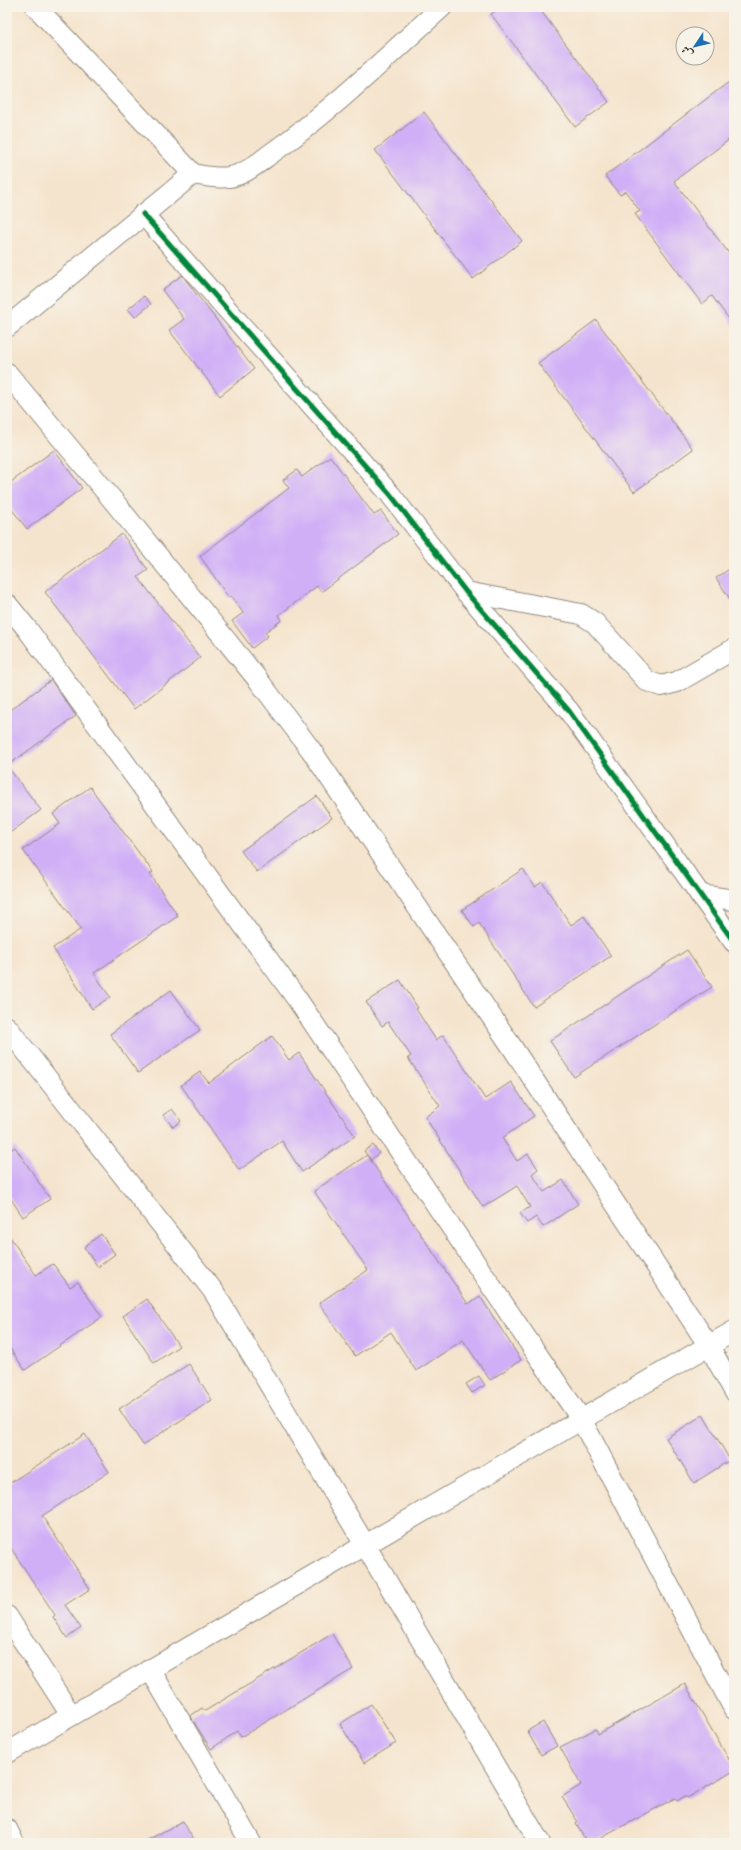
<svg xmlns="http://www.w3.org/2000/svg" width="741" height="1850" font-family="'Sorts Mill Goudy',Amiri,serif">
	<rect width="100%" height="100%" fill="#f7f3e8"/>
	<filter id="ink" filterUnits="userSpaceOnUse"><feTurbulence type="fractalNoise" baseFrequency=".025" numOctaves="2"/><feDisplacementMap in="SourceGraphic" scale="8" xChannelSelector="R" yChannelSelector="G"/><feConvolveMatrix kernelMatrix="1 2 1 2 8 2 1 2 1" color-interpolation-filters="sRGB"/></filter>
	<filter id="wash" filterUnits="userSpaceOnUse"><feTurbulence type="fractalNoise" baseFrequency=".012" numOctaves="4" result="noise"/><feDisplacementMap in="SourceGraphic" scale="16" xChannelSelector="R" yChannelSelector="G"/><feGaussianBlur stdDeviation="0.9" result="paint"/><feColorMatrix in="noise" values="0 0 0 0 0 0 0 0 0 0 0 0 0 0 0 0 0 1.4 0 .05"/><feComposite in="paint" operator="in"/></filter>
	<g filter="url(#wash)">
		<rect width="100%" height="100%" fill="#f5e4cd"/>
		<g id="blocks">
			<!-- building -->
			<g fill="#d0aff7">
				<path d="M501,7H538L609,102L575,127L491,14Z"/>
				<path d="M734,78V136L674,181L734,260V326L712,296L702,304L635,214L640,211L625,191L620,195L605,176Z"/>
				<path d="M424,112L522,241L473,279L375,150Z"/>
				<path d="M182,275L254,369L220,396L169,330L184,319L162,290Z"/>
				<path d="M144,296L151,304L135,317L128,309Z"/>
				<path d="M596,320L693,449L634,492L538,363Z"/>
				<path d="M54,450L82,488L27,529L7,503V485Z"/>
				<path d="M330,456L374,515L381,511L398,534L321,592L317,586L279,615L282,620L265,632L268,636L252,648L232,621L243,613L231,596L229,598L200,556L289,488L283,480L297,470L302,477Z"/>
				<path d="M122,534L148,570L138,577L200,658L134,709L45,592Z"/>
				<path d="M734,566V605L716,578Z"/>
				<path d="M51,680L76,716L7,766L41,810L7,835V712Z"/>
				<path d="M90,787L153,872L150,874L178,916L94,973L110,997L92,1009L53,948L81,929L23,850L60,824L53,814Z"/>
				<path d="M317,796L332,818L257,872L241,851Z"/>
				<path d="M523,869L535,887L542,882L571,925L584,916L611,956L534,1007L479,923L474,927L462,910Z"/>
				<path d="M687,950L712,987L574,1077L550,1041Z"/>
				<path d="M400,980L418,1008L416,1009L436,1040L443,1035L485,1099L511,1082L534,1116L502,1138L517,1161L528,1154L538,1169L532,1174L544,1192L563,1180L578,1204L543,1227L536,1217L527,1223L520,1213L530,1207L517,1186L483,1207L425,1117L440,1106L408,1058L411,1056L388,1022L382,1026L366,1002Z"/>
				<path d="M171,990L200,1030L138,1073L110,1034Z"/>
				<path d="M272,1036L289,1060L299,1053L355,1136L302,1172L282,1141L239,1170L181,1085L200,1072L209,1083Z"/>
				<path d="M172,1109L181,1121L173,1127L163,1115Z"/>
				<path d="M373,1145L379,1153L371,1160L364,1151Z"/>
				<path d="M15,1147L50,1199L23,1217L7,1193V1152Z"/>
				<path d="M367,1155L468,1304L480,1296L521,1360L490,1380L463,1340L416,1371L391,1332L355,1356L319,1303L368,1270L314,1191Z"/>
				<path d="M7,1233L36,1275L53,1264L70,1287L78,1282L102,1317L25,1370L7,1344Z"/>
				<path d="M101,1234L115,1254L98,1267L84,1247Z"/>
				<path d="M147,1299L179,1346L154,1363L123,1316Z"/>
				<path d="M189,1364L212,1400L143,1445L119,1409Z"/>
				<path d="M479,1376L485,1385L472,1393L466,1384Z"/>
				<path d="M703,1415L730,1460L694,1483L666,1438Z"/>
				<path d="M85,1434L109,1472L42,1516L90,1589L65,1605L81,1628L67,1638L53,1617L55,1615L7,1542V1485Z"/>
				<path d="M332,1634L353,1669L241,1737L237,1731L211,1749L190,1716L202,1708L205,1711Z"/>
				<path d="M685,1684L734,1768V1771L687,1798L685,1796L677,1801L675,1798L592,1843H587L576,1824L578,1822L562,1797L581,1785L560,1747L596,1729L598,1734Z"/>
				<path d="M371,1704L396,1743L364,1763L340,1724Z"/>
				<path d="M543,1722L557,1746L541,1755L527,1731Z"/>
				<path d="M183,1821L195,1843H142Z"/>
			</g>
		</g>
	</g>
	<g filter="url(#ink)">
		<use href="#blocks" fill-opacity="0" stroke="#90887c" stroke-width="1"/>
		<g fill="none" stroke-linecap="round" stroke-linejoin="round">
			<!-- minor casing -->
			<g stroke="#90887c" stroke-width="22">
				<g id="minor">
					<path d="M36,7L193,174"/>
					<path d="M143,214L390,494L466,592L569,711L734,942"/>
					<path d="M7,327L193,174C204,176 217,179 229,177C244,175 257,164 269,155C331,112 386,57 442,7"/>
					<path d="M7,373L116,504L259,681L311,750L512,1047L709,1346L734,1391"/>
					<path d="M466,592L581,614L595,623L647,681L661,686L677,682L734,649"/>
					<path d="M7,604L28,630L297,999L581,1419L734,1709"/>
					<path d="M700,895L734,900"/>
					<path d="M7,1027L214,1292L386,1580L540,1843"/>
					<path d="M7,1616L71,1715"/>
					<path d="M150,1669L251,1843"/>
					<path d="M7,1753L734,1331"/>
					<path d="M7,1829L14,1843"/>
				</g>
			</g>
			<!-- minor -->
			<use href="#minor" stroke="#fff" stroke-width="20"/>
			<!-- cycleway casing -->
			<g stroke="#f7f3e8" stroke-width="8">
				<path id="cycleway" d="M143,214L390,494L466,592L569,711L734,942"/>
			</g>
			<!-- cycleway -->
			<use href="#cycleway" stroke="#00873e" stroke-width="5"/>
		</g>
	</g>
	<!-- margin -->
	<rect width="741" height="1850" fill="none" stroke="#f7f3e8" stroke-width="24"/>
	<!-- north arrow -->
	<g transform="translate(695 46) rotate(235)"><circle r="19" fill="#f7f3e8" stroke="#a5a39c"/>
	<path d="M0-3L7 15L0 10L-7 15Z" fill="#1f6fb2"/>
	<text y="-6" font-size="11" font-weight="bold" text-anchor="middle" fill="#2b2b2b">ش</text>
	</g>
</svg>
